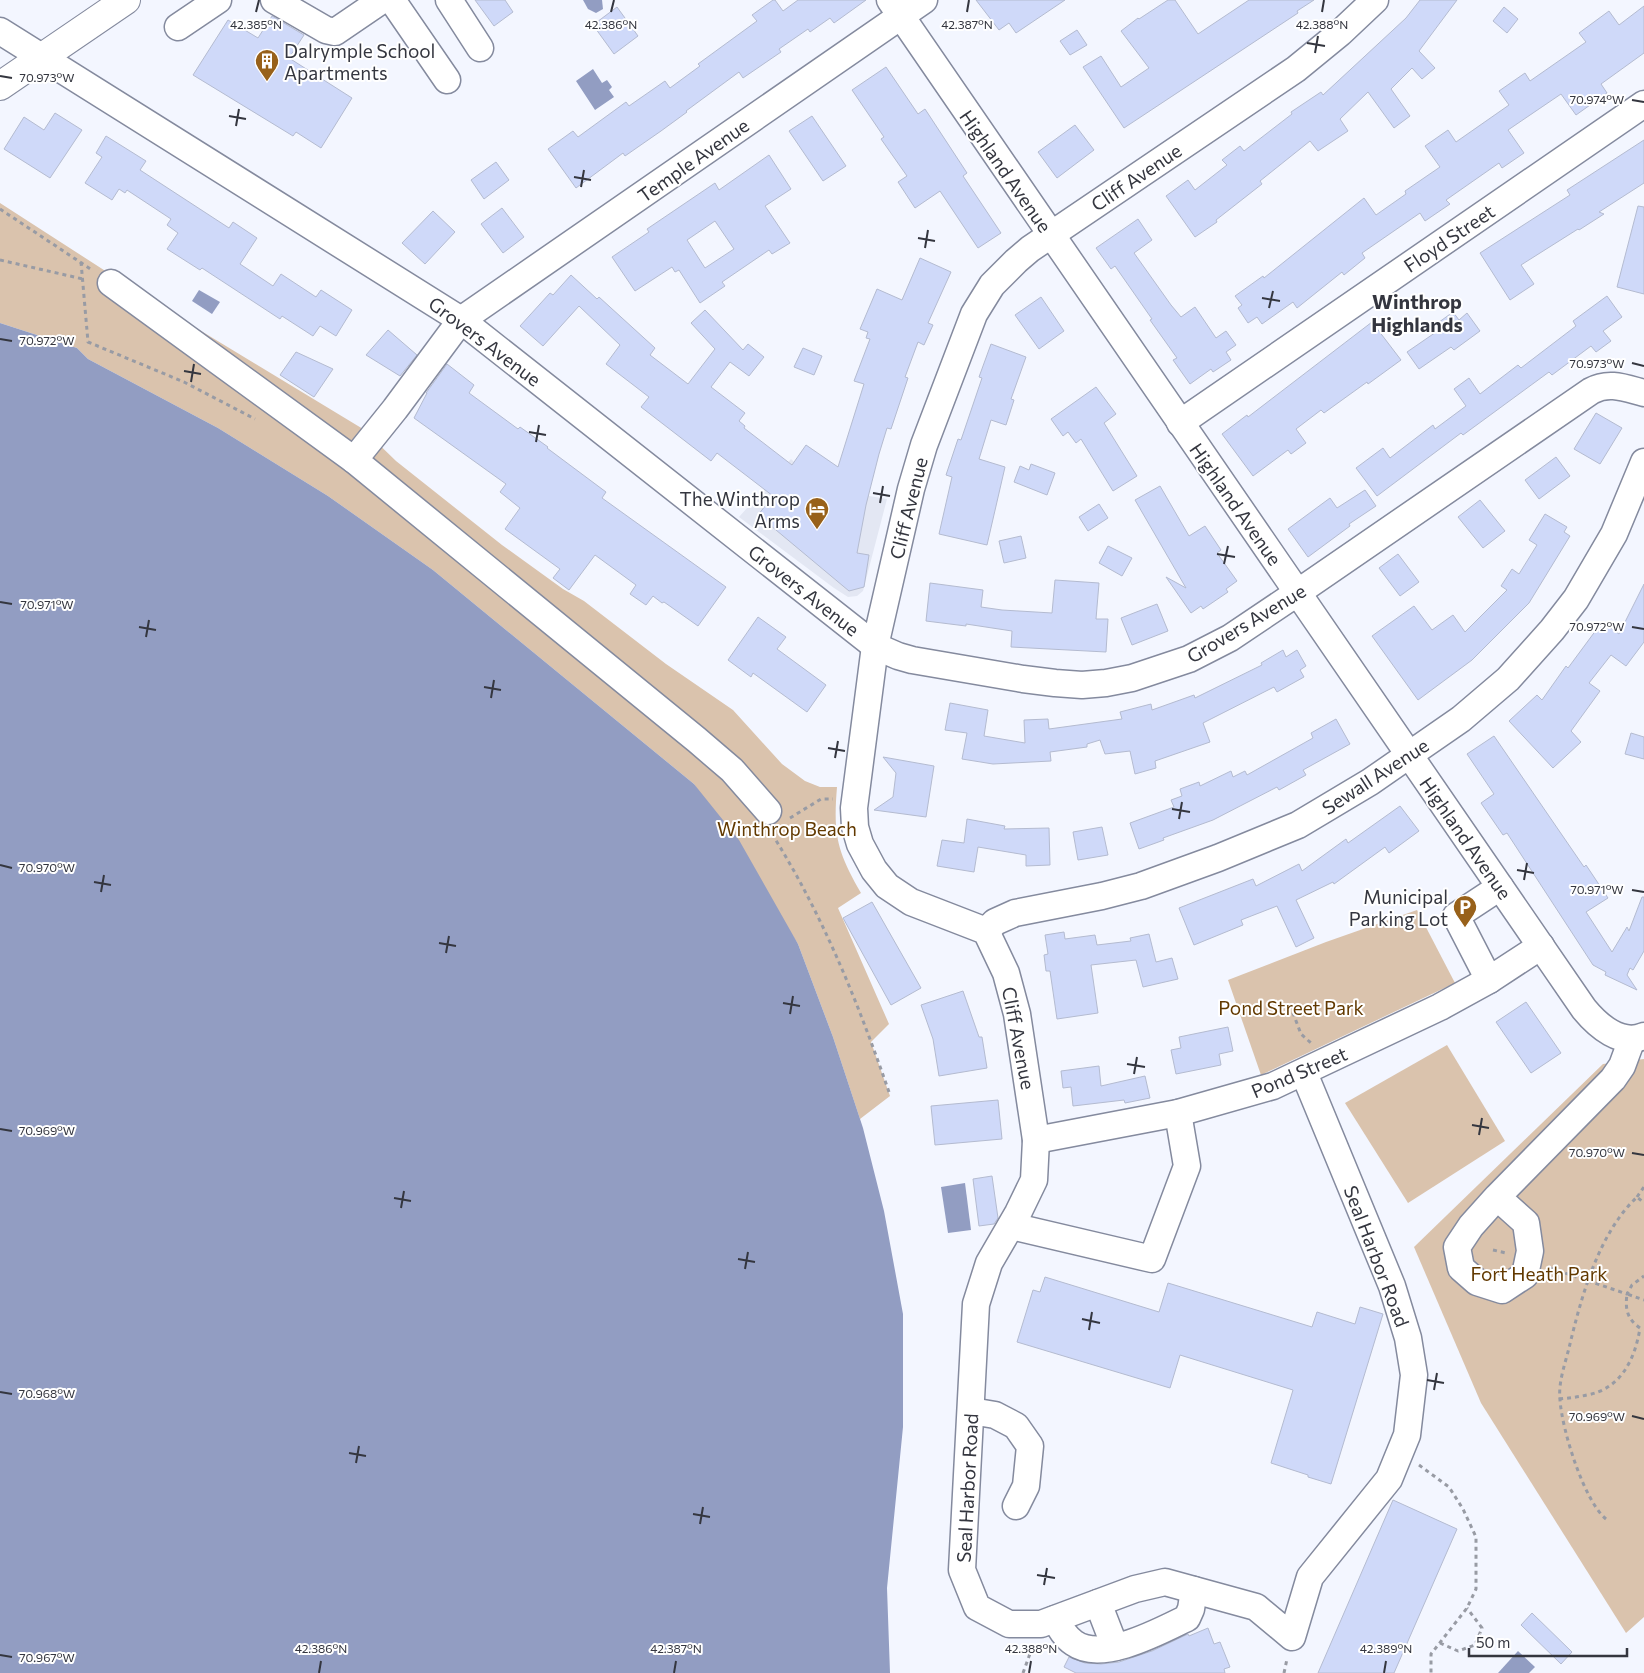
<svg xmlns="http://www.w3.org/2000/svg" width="1644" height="1673" font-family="Commissioner,sans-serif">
	<rect width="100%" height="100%" fill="#f3f6ff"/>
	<!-- built -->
	<path fill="#e3e7f3" d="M791,459L822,488L887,499L863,591L857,596L848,597L834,588L739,517Z"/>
	<!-- green -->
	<g fill="#dac3ad">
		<path d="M0,203L155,303L363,429L396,461L502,545L563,589L584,601L666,664L733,710L782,764L805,781L820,787H837C833,835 837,851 861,893L838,908L889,1024L871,1042L890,1096L860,1119L833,1037L798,944L694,784L433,570L328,496L218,428L88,359L77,348L0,323Z"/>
		<path d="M1417,910L1455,983L1261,1075L1228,980L1326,942Z"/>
		<path d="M1447,1045L1505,1141L1408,1203L1345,1103Z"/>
		<path d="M1644,1059V1617L1626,1633L1481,1403L1414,1247L1603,1064Z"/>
	</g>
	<!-- water -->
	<g fill="#929dc2">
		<path d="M583,0H602L603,9L596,13L588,9Z"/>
		<path d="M593,69L602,83L607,80L612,87L609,90L614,97L595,110L576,81Z"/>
		<path d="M199,290L220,302L212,314L192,301Z"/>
		<path d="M0,323L77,348L88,359L218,428L328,496L433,570L694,784L739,840L798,944L833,1037L863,1128L884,1211L903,1314V1427L887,1588L890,1673H0Z"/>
		<path d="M965,1183L971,1230L948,1233L941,1187Z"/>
		<path d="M1518,1651L1535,1667L1529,1673H1498Z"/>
	</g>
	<!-- building -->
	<g fill="#cfd9f9" stroke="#b4bbd0" fill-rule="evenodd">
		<path d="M475,0H505L513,12L494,26Z"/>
		<path d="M773,0H775L783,11L798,0H866L834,23L830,18L810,32L808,29L779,49L781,52L743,78L739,72L686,111L687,112L661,131L625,156L623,153L576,188L548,149L573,131L578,137L626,102L629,106L665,81L670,88L700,66L698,64L757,21L752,15Z"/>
		<path d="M976,0H1065L1016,33L1009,23L999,30Z"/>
		<path d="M1168,0H1175L1198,34L1249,0H1314L1297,11L1298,13L1124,128L1083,67L1101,56L1121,87L1149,68L1121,31L1138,18L1139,19Z"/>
		<path d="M1420,0H1457L1419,51L1435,68L1422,79L1412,68L1391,89L1410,116L1394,128L1368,92L1340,119L1348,131L1318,151L1310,141L1260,181L1262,184L1216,220L1217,222L1195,237L1166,196L1188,180L1195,190L1227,165L1222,160L1240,146L1244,151L1292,114L1291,112L1321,92L1323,95L1406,18Z"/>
		<path d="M1644,6V53L1601,84L1607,93L1576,115L1561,94L1508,130L1524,153L1502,168L1499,163L1446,200L1450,204L1425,221L1420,213L1362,253L1365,258L1344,275L1342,272L1297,308L1293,302L1262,324L1257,317L1248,323L1238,308L1242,305L1235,296L1263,276L1264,278L1364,198L1376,215L1406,194L1405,191L1440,167L1425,146L1448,130L1456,142L1509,105L1499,91L1525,73L1530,81L1586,42L1579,33L1609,11L1619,25Z"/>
		<path d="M617,7L638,36L614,54L593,25Z"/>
		<path d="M1504,7L1518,19L1507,33L1493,21Z"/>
		<path d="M272,16L304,35L289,58L352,98L321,148L296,132L293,136L193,75L228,20L258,38Z"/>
		<path d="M1077,30L1087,45L1070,55L1060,41Z"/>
		<path d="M886,67L918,114L925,109L967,173L963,176L1001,233L978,248L940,191L915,208L898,182L907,176L881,139L884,137L852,90Z"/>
		<path d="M55,113L82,130L50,178L4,149L24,117L44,130Z"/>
		<path d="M812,116L846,166L823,181L789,131Z"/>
		<path d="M1075,125L1094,150L1057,178L1038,152Z"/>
		<path d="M106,136L146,161L140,170L229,228L233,222L257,238L240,264L273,286L281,274L316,297L321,290L352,310L336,336L320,326L313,336L282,316L280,319L202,268L200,270L167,249L178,233L167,225L171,219L127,190L125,193L119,189L112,200L85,183L102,157L96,153Z"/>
		<path d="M1644,140V183L1599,212L1604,214L1579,230L1578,229L1521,265L1534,284L1510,300L1480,253L1570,195L1567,190Z"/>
		<path d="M769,155L791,189L765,206L790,243L772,254L769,250L722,282L725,286L700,303L679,270L675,272L672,267L635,291L612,257L649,232L647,229L715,183L719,190ZM715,221L734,249L705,268L687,240Z"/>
		<path d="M496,162L509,180L484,199L471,180Z"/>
		<path d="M1638,206L1644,207V294L1617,287Z"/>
		<path d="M502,208L524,237L503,253L481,224Z"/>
		<path d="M433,211L455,232L425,264L402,243Z"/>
		<path d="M1138,219L1152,240L1134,253L1171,305L1181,317L1195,307L1216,338L1226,331L1236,345L1226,352L1231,360L1213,372L1211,369L1190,384L1173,360L1177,358L1150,320L1152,319L1115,266L1111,269L1096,248Z"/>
		<path d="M920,258L951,272L928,323L933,325L924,345L918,342L905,377L908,378L891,429L887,428L879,454L866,505L857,553L869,555L864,587L849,591L758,515L773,496L717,453L711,461L641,407L649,397L606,364L620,345L579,306L543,346L520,326L550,293L553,295L571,275L597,299L599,297L655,348L650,355L688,384L715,349L691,323L705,310L743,350L748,344L764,357L749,376L730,362L711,387L745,413L739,421L745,426L744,428L792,465L806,445L838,467L864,384L854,381L870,339L866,338L868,332L860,329L877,289L902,300Z"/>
		<path d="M1607,296L1622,317L1603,331L1611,341L1596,352L1591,346L1552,375L1549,372L1463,435L1461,433L1377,496L1356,468L1383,448L1390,458L1433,425L1435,429L1466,406L1454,389L1469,378L1480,394L1518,365L1521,368L1576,326L1573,321Z"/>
		<path d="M1041,297L1064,331L1039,349L1015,315Z"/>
		<path d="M1453,312L1459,320L1467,313L1480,331L1454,350L1451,347L1419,369L1407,352L1439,330L1435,325Z"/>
		<path d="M1372,322L1401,360L1368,384L1367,382L1324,413L1321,410L1296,429L1306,443L1291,454L1288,450L1253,476L1222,434L1247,415L1248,417Z"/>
		<path d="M388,330L417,355L400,376L366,355Z"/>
		<path d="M991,344L1026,357L1011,399L1014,400L1006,425L991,420L979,459L1005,467L987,545L939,534L952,477L946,475L958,439L961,440L982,378L979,377Z"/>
		<path d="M803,348L822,356L814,375L794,367Z"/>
		<path d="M296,352L333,369L314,397L280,375Z"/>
		<path d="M447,364L474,385L469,393L518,429L520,427L548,447L547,448L606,492L602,498L726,587L698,626L664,602L662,603L653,596L646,605L630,594L636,585L595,555L569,590L553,578L560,569L505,529L520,508L500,492L506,484L414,418L427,393H426Z"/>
		<path d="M1096,387L1116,414L1104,423L1137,476L1113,491L1081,439L1076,443L1068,432L1063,436L1051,419Z"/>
		<path d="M1596,413L1622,428L1600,464L1574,449Z"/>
		<path d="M1556,457L1570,476L1539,499L1525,480Z"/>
		<path d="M1031,464L1055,473L1047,495L1014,482L1020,466L1029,470Z"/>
		<path d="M1160,486L1189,536L1205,526L1221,550L1217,553L1237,581L1226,589L1228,592L1203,609L1201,606L1191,613L1166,577L1186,588L1135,500Z"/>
		<path d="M1365,490L1376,506L1349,524L1350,526L1308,557L1288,529L1330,498L1337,508Z"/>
		<path d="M1480,500L1505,531L1483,548L1458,517Z"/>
		<path d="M1099,504L1108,518L1088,531L1079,517Z"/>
		<path d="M1545,514L1567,527L1564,532L1570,536L1529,603L1472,660L1418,700L1372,636L1414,606L1432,630L1453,615L1465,632L1507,590L1501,586L1512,569L1519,574L1537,545L1529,540Z"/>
		<path d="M1021,536L1026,558L1004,563L999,541Z"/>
		<path d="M1108,546L1132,558L1122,576L1099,563Z"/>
		<path d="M1398,554L1419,582L1400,596L1379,568Z"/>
		<path d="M1055,580L1099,583L1096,619H1108L1106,652L1011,647L1012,631L966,624V626L926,621L930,583L983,590L981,607L1002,610L1052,613Z"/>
		<path d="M1644,584V642L1626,666L1611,655L1589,683L1600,691L1571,731L1581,742L1553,768L1509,721L1537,695L1542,700L1566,666L1568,668L1602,622L1619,634Z"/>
		<path d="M1157,604L1168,631L1132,645L1121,618Z"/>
		<path d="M758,617L786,637L777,649L826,685L807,712L753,673L751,677L728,660Z"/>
		<path d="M1283,650L1286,657L1297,650L1306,666L1300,670L1304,677L1277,692L1274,687L1203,723L1210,742L1155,761L1156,768L1135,774L1130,751L1105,754L1100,740L1087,744V747L1050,752L1051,761L993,764L962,759L967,733L945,730L950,703L988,710L984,736L1025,743L1024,720L1048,719L1049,729L1122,719L1120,712L1151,704L1152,710L1194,695L1195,698L1262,665L1261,663Z"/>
		<path d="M1336,719L1350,744L1303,770L1306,775L1279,790L1277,787L1213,820L1163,838L1164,840L1139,849L1130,823L1174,807L1171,800L1182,796L1180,789L1199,782L1200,786L1231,771L1233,777L1245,771L1247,775L1313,738L1311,733Z"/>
		<path d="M1631,733L1644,737V759L1625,754Z"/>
		<path d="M1494,736L1584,867L1586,865L1608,898L1586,912L1612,952L1627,927L1629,931L1642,897H1644V951L1633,970L1630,968L1627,975L1637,990L1605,975L1606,972L1593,965L1507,833L1503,835L1481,803L1494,794L1467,754Z"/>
		<path d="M883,757L934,766L926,817L874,810L893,797L896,773Z"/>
		<path d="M1400,806L1419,831L1389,853L1385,847L1334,884L1333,882L1296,900L1314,938L1296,947L1277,906L1241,920L1243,925L1194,945L1179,908L1253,879L1256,886L1299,864L1302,871L1346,839L1348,843Z"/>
		<path d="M967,819L1005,826L1004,829L1049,828L1050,865L1026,866V855L978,847L974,872L937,866L942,840L964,843Z"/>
		<path d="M1102,827L1108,855L1078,860L1073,832Z"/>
		<path d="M872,902L921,988L891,1005L843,918Z"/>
		<path d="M1064,932L1065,939L1095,935L1097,945L1131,941L1130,938L1149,934L1156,962L1172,958L1178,979L1143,987L1136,960L1091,965L1098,1013L1057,1019L1050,971H1046L1044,955L1048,954L1045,935Z"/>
		<path d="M963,991L979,1037H982L987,1068L939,1076L933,1039L921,1005Z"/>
		<path d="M1526,1002L1561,1053L1531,1073L1496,1022Z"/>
		<path d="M1228,1027L1233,1051L1219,1054L1221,1065L1176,1074L1171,1050L1181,1048L1179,1037Z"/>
		<path d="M1099,1066L1101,1086L1145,1076L1150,1098L1125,1103L1124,1100L1073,1106L1071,1087L1063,1088L1061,1071Z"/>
		<path d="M998,1100L1002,1139L935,1145L931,1106Z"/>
		<path d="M992,1176L998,1218L994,1224L979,1226L973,1179Z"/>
		<path d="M1045,1277L1159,1312L1168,1283L1312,1327L1317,1312L1355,1324L1360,1307L1383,1314L1331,1484L1308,1477V1475L1271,1463L1293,1390L1180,1355L1170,1388L1017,1342L1033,1290L1040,1292Z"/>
		<path d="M1393,1500L1457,1529L1394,1673H1318Z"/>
		<path d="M1532,1613L1572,1652L1561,1664L1521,1625Z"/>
		<path d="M1208,1628L1214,1644L1220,1642L1230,1667L1224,1669L1225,1673H1076L1064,1667L1069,1657L1085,1663L1101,1664L1119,1662L1152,1651L1188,1634L1189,1636Z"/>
	</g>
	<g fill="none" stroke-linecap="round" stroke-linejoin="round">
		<!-- minor casing -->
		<g stroke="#848a9e" stroke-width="29">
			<g id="minor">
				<path d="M274,0L326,30L335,32L382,0"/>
				<path d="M392,0L447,80"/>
				<path d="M449,0L480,48"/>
				<path d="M890,0L1584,1009C1598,1026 1621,1046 1644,1036"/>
				<path d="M178,27L218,0"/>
				<path d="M0,31L461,320L875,646L898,656L912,660L1023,679L1055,683L1082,685L1106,683L1132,678L1189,659L1230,638L1297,593L1591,391C1609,381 1625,388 1644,393"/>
				<path d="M111,283L354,460L697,740L732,770L768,811"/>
				<path d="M1180,423L1644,104"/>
				<path d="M354,460L395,409L461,320L924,0"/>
				<path d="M986,931L995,922L1015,913L1102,896L1141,886L1218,858L1298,825L1370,782L1461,719L1508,679L1552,630L1576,599L1614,534L1644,462"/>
				<path d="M1489,980L1456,916L1500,887"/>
				<path d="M1304,1073L1392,1286L1408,1338L1414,1375L1407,1435L1389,1479L1310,1577L1292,1637L1256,1607L1165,1582L1135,1589L1041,1624H1009L977,1607L962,1570L976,1304L989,1263L1018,1213L1034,1180L1036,1140L1017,1014L1006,973L986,931L911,902L887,886L874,870L860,844L855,827L854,808L875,646L911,489L924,445L974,314L992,285L1016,261L1030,249L1296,69L1340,33L1375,0"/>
				<path d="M1036,1140L1178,1113L1273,1086L1440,1007L1489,980L1541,946"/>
				<path d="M1497,1197L1526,1223L1530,1251L1525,1275L1502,1290L1477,1282L1461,1268L1457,1247L1471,1226L1497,1197L1613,1079L1622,1066L1632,1039"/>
				<path d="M1011,1226L1152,1259L1187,1166L1178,1113"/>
				<path d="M971,1411L995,1415L1016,1426L1030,1446L1026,1486L1016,1506"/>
				<path d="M1098,1603L1115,1647"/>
				<path d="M1055,1619C1060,1628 1065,1637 1074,1643C1102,1663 1160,1631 1187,1618L1191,1609L1194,1590"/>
			</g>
		</g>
		<!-- major casing -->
		<g stroke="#848a9e" stroke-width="30">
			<path id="major" d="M0,86L126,0"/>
		</g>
		<!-- path -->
		<g stroke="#989ba4" stroke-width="3" stroke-dasharray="4 4" stroke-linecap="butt">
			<path d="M0,209L92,270"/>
			<path d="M0,260L83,279"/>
			<path d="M81,262L88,342L184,382L255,419"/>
			<path d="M790,818L821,799H833"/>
			<path d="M772,834C823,915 859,1005 890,1095"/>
			<path d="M1290,1005L1301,1034L1311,1043"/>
			<path d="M1637,1197L1644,1187"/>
			<path d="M1493,1250L1506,1253"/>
			<path d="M1550,1268L1627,1294L1632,1285L1644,1276"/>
			<path d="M1559,1399C1569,1398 1578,1397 1587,1395C1621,1389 1635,1359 1640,1328C1627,1319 1625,1309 1627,1294L1644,1300"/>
			<path d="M1419,1465L1449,1487L1463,1509L1476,1537V1589L1467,1608L1431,1654V1673"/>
			<path d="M1606,1519C1584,1501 1562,1430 1560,1400C1558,1383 1565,1364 1569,1348C1581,1298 1598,1234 1637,1197L1644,1203"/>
			<path d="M1440,1643L1458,1651L1475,1645L1482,1628L1467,1608"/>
			<path d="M1023,1673L1032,1648"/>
			<path d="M1284,1673L1287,1659"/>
		</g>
		<!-- minor -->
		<use href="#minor" stroke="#fff" stroke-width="26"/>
		<!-- major -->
		<use href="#major" stroke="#fff" stroke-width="28"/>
	</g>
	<!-- ticks -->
	<path fill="none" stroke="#34363f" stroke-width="2" d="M256,12L259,0M611,12L614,0M967,12L969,0M1322,12L1324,0M1307,43L1325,46M1315,53L1318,36M0,76L12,78M1632,100L1644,102M229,116L246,119M236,126L239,109M574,177L591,180M581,187L584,170M918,238L935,241M925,248L928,230M1262,298L1280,301M1269,308L1273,291M0,339L12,341M1632,363L1644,366M184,371L201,374M191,382L194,364M529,432L546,435M536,442L539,425M873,493L890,496M880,503L883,486M1217,554L1235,557M1224,564L1228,546M0,602L12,604M139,627L156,630M1632,627L1644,629M146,637L149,620M484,687L501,690M491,698L494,680M828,748L845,751M835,758L838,741M1172,809L1190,812M1179,819L1182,802M0,865L12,868M1517,870L1534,873M1524,880L1527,863M94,882L111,885M1632,890L1644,892M101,892L104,875M439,943L456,946M446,953L449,936M783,1003L800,1006M790,1014L793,996M1127,1064L1145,1067M1134,1074L1137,1057M1472,1125L1489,1128M0,1129L12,1131M1479,1135L1482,1118M1632,1153L1644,1155M394,1198L411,1201M401,1208L404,1191M738,1259L755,1262M745,1269L748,1252M1082,1319L1100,1323M1089,1330L1092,1312M1427,1380L1444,1383M1434,1390L1437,1373M0,1392L12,1394M1632,1416L1644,1419M349,1453L366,1456M356,1463L359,1446M693,1514L710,1517M700,1524L703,1507M1037,1575L1055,1578M1044,1585L1047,1568M0,1655L12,1657M319,1673L321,1661M674,1673L676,1661M1029,1673L1031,1661M1384,1673L1386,1661"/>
	<!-- icons -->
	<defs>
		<g id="building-pin" transform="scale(1.25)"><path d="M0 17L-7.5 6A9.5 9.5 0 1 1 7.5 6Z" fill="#98611a" stroke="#fff"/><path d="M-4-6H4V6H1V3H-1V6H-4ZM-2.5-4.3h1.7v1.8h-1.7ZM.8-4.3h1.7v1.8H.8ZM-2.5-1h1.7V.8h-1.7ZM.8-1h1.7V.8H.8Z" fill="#fff"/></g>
		<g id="hotel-pin" transform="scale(1.25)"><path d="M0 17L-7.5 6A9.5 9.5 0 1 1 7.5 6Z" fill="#98611a" stroke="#fff"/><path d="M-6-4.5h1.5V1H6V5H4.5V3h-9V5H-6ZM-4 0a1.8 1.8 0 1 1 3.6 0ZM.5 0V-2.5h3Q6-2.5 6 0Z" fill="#fff"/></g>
		<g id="parking-pin" transform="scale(1.25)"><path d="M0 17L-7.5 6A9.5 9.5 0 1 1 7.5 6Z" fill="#98611a" stroke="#fff"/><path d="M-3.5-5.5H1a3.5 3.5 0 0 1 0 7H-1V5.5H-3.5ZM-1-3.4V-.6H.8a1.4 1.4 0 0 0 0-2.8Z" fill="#fff"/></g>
	</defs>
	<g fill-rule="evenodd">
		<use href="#building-pin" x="267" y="61"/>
		<use href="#hotel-pin" x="817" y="509"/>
		<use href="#parking-pin" x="1465" y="907"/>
	</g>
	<g text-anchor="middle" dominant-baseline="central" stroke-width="4" stroke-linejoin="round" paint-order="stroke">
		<!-- poi labels -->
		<g font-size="19" fill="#34363f" stroke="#fff" text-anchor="end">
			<text x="284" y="50" text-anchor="start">Dalrymple School<tspan x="284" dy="22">Apartments</tspan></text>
			<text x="800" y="498">The Winthrop<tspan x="800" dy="22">Arms</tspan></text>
			<text x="1448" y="896">Municipal<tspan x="1448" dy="22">Parking Lot</tspan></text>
		</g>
		<!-- street labels -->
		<g font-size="19" fill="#34363f" stroke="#fff">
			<text transform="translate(693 160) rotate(-35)">Temple Avenue</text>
			<text transform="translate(1006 171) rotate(55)">Highland Avenue</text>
			<text transform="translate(1136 177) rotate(-34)">Cliff Avenue</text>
			<text transform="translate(1449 238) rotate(-34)">Floyd Street</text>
			<text transform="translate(485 341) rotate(37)">Grovers Avenue</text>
			<text transform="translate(1236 504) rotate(55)">Highland Avenue</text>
			<text transform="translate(908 508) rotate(-76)">Cliff Avenue</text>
			<text transform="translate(804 590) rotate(38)">Grovers Avenue</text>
			<text transform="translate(1246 623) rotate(-31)">Grovers Avenue</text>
			<text transform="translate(1375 776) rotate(-33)">Sewall Avenue</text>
			<text transform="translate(1466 838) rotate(55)">Highland Avenue</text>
			<text transform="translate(1019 1038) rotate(79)">Cliff Avenue</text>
			<text transform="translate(1299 1072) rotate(-23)">Pond Street</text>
			<text transform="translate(1377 1256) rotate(69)">Seal Harbor Road</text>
			<text transform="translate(967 1488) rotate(-87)">Seal Harbor Road</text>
		</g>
		<!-- park labels -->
		<g font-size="19" fill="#623900" stroke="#fff">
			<text x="787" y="828">Winthrop Beach</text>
			<text x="1291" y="1007">Pond Street Park</text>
			<text x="1539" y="1273">Fort Heath Park</text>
		</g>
		<!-- neighbourhood labels -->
		<g font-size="20" font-weight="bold" fill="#34363f" stroke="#fff">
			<text x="1417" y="301">Winthrop<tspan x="1417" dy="23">Highlands</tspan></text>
		</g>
	</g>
	<g font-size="12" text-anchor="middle" fill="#34363f" stroke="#fff" stroke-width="4" stroke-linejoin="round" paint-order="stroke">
		<text x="256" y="29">42.385°N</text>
		<text x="611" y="29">42.386°N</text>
		<text x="967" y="29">42.387°N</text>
		<text x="1322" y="29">42.388°N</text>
		<text x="47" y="82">70.973°W</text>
		<text x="1597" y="104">70.974°W</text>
		<text x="47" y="345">70.972°W</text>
		<text x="1597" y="368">70.973°W</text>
		<text x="47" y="609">70.971°W</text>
		<text x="1597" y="631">70.972°W</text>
		<text x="47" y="872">70.970°W</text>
		<text x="1597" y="894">70.971°W</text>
		<text x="47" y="1135">70.969°W</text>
		<text x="1597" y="1157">70.970°W</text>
		<text x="47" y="1398">70.968°W</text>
		<text x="1597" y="1421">70.969°W</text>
		<text x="321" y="1653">42.386°N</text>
		<text x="676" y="1653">42.387°N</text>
		<text x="1031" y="1653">42.388°N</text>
		<text x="1386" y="1653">42.389°N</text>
		<text x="47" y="1662">70.967°W</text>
	</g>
	<!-- scale -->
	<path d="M1469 1648v8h158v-8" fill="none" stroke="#34363f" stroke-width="2.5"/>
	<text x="1476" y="1648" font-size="15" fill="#34363f" stroke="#ffffff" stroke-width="4" paint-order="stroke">50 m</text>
</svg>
